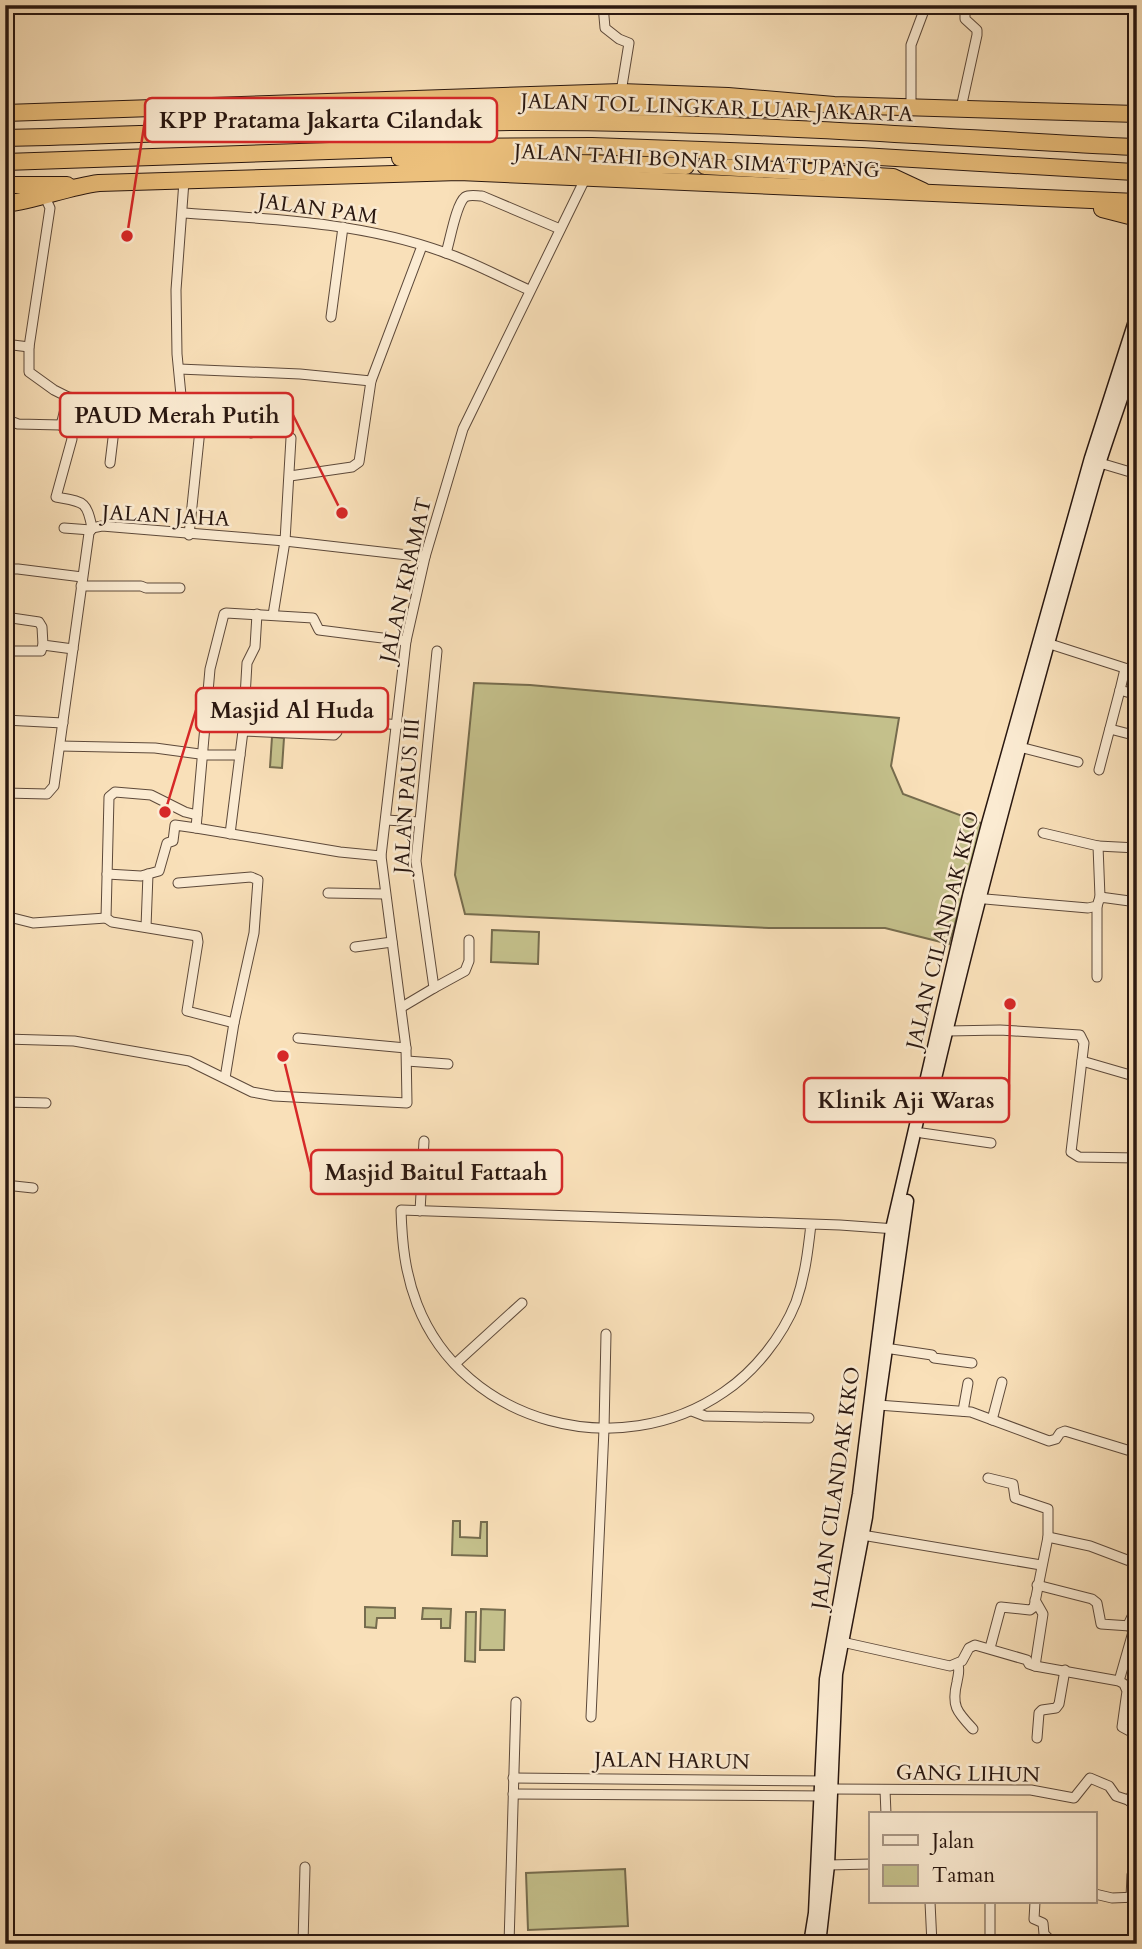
<svg xmlns="http://www.w3.org/2000/svg" width="1142" height="1949" font-family="Cardo,serif">
	<rect width="100%" height="100%" fill="#f9e0b9"/>
	<filter id="stains"><feTurbulence type="fractalNoise" baseFrequency=".00286" numOctaves="4"/><feColorMatrix values="0 0 0 0 .2 0 0 0 0 .09 0 0 0 0 .02 0 0 0 .5 -.17"/></filter>
	<radialGradient id="worn" r=".72"><stop offset=".6" stop-color="#630" stop-opacity="0"/><stop offset="1" stop-color="#630" stop-opacity=".3"/></radialGradient>
	<!-- green -->
	<g fill="#c4c08b" stroke="#766c4e" stroke-width="2">
		<path d="M474,683L530,685L899,718L891,766L903,794L984,824L949,944L885,928H769L465,914L455,875Z"/>
		<path d="M272,737L284,738L282,768L270,767Z"/>
		<path d="M492,930L539,932L538,964L491,962Z"/>
		<path d="M453,1521H460V1537L480,1538L481,1522H487V1556L452,1555Z"/>
		<path d="M365,1607L395,1608V1618H377L376,1628L365,1627Z"/>
		<path d="M423,1608L451,1609L450,1628H441V1619H422Z"/>
		<path d="M481,1609L505,1610L504,1650H480Z"/>
		<path d="M466,1612H476L475,1662L465,1661Z"/>
		<path d="M625,1869L628,1926L528,1930L526,1873Z"/>
	</g>
	<g fill="none" stroke-linecap="round" stroke-linejoin="round">
		<!-- street casing -->
		<g stroke="#5d493a" stroke-width="11">
			<g id="street">
				<path d="M603,5L605,28L619,39L629,43L621,92"/>
				<path d="M911,107V45L926,5"/>
				<path d="M961,108L977,35V30L965,19V5"/>
				<path d="M45,197L50,208L29,347V372L54,390L68,397L199,417L201,420L251,433"/>
				<path d="M183,213C271,219 362,222 446,253C475,263 502,278 529,290"/>
				<path d="M446,253C450,241 456,204 465,197C470,194 477,196 482,196L560,229"/>
				<path d="M331,317L343,227"/>
				<path d="M5,344L29,347"/>
				<path d="M179,369L300,374L371,381"/>
				<path d="M183,416L177,354L176,290L184,181"/>
				<path d="M5,419L18,424L61,425"/>
				<path d="M61,425L71,435L72,439L56,497C83,502 87,500 92,528"/>
				<path d="M61,425L68,397"/>
				<path d="M110,463L117,405"/>
				<path d="M1100,463L1137,474"/>
				<path d="M290,476L352,467L359,462L371,381L422,246"/>
				<path d="M64,528L91,530"/>
				<path d="M92,528L102,526L285,541L425,557"/>
				<path d="M189,535L201,420"/>
				<path d="M5,569H18L82,577"/>
				<path d="M81,586H141L146,588H180"/>
				<path d="M273,615L285,541L291,438"/>
				<path d="M5,617L39,622L42,627L43,645L73,649"/>
				<path d="M1050,644L1137,672"/>
				<path d="M5,651H41L43,645"/>
				<path d="M1125,669L1120,690L1137,695"/>
				<path d="M5,720L63,723"/>
				<path d="M1110,729L1137,736"/>
				<path d="M243,731L247,663L255,647L257,614"/>
				<path d="M60,746L155,748L207,755H240"/>
				<path d="M1016,746L1078,762"/>
				<path d="M1099,770L1120,690"/>
				<path d="M5,793L47,794L54,786L89,533L92,528"/>
				<path d="M197,815L185,812L151,795L115,792L109,797L106,918L112,922L197,936L198,942L187,1011L234,1023"/>
				<path d="M386,820L419,822"/>
				<path d="M1043,833L1098,846L1100,897"/>
				<path d="M230,834L243,731L334,735L337,732L338,714C354,711 360,716 373,721C380,724 390,724 398,725"/>
				<path d="M1098,846L1137,848"/>
				<path d="M381,856L340,852L196,828L210,669L224,614L226,613L313,618L319,630L406,641"/>
				<path d="M107,874L141,876L159,871L167,843L173,841L175,825L196,828"/>
				<path d="M178,883L251,877L258,880L254,933L234,1023L225,1078"/>
				<path d="M328,893L385,894"/>
				<path d="M974,898L1088,908L1097,906L1100,897L1137,902"/>
				<path d="M5,916L33,923L106,918"/>
				<path d="M146,927L148,874"/>
				<path d="M355,947L392,942"/>
				<path d="M1097,977V906"/>
				<path d="M434,988L465,971L469,961V940"/>
				<path d="M402,1007L434,988L416,861L437,651"/>
				<path d="M948,1031L1000,1030L1080,1035L1084,1043L1071,1152L1079,1157L1137,1158"/>
				<path d="M298,1038L406,1048"/>
				<path d="M5,1039L74,1041L189,1061L252,1092L274,1096L407,1103L406,1048L381,856L406,641L425,557L463,429L586,177"/>
				<path d="M407,1061L448,1064"/>
				<path d="M1082,1061L1137,1077"/>
				<path d="M5,1102L46,1103"/>
				<path d="M922,1133L991,1143"/>
				<path d="M5,1185L33,1188"/>
				<path d="M420,1211L424,1141"/>
				<path d="M811,1224C808,1251 805,1276 796,1302C782,1337 755,1371 724,1392C620,1464 464,1425 417,1304C405,1273 402,1243 401,1210L840,1225L896,1229"/>
				<path d="M1137,1256L1135,1267L1137,1271"/>
				<path d="M885,1348L932,1355L934,1358L972,1363"/>
				<path d="M455,1364L522,1303"/>
				<path d="M878,1405L971,1412L1049,1441L1056,1439L1060,1433L1065,1431L1137,1453"/>
				<path d="M692,1411L705,1416L809,1418"/>
				<path d="M963,1411L968,1383"/>
				<path d="M992,1420L1002,1382"/>
				<path d="M988,1478L1013,1484L1015,1498L1048,1509V1537"/>
				<path d="M862,1535L1041,1565"/>
				<path d="M1037,1585L1092,1599L1097,1603L1101,1624L1130,1626"/>
				<path d="M1035,1600L1043,1614L1035,1666"/>
				<path d="M842,1642L950,1666L962,1661L969,1648L975,1645L1027,1660L1029,1664L1035,1666L1119,1681L1124,1684L1127,1691L1122,1727L1137,1735"/>
				<path d="M990,1648L1001,1607L1030,1610L1034,1607L1048,1537L1090,1546L1135,1563"/>
				<path d="M958,1665C960,1672 958,1675 957,1682C951,1706 957,1712 973,1729"/>
				<path d="M1119,1681L1133,1632L1129,1623L1137,1606"/>
				<path d="M591,1717L604,1429L606,1334"/>
				<path d="M1037,1738L1039,1713L1042,1710L1056,1708L1059,1704L1065,1670"/>
				<path d="M513,1778L827,1781"/>
				<path d="M831,1789L1031,1790L1074,1798L1090,1778L1109,1786L1116,1796L1137,1803"/>
				<path d="M885,1790L886,1814"/>
				<path d="M513,1794L826,1796"/>
				<path d="M1129,1801L1137,1784"/>
				<path d="M828,1865L871,1864"/>
				<path d="M1095,1894L1112,1898L1137,1897"/>
				<path d="M1131,1898L1132,1875L1137,1862"/>
				<path d="M930,1902L932,1944"/>
				<path d="M1035,1902L1034,1919L1043,1923L1044,1934L1050,1940V1944"/>
				<path d="M5,1934L11,1944"/>
				<path d="M303,1944L305,1867"/>
				<path d="M509,1944L516,1702"/>
				<path d="M990,1944V1902"/>
			</g>
		</g>
		<!-- secondary casing -->
		<g stroke="#291710" stroke-width="15">
			<g id="secondary">
				<path d="M932,1091C980,886 1036,683 1094,480C1107,436 1124,393 1137,349"/>
				<path d="M810,1944L815,1913L826,1679L859,1494L892,1229L969,896L988,824L1091,458L1137,315"/>
				<path d="M819,1944L828,1865L836,1674L866,1517L878,1405L907,1201"/>
			</g>
		</g>
		<!-- highway casing -->
		<g stroke="#291710" stroke-width="18">
			<g id="highway">
				<path d="M5,113L621,92L728,96L834,105L1137,114"/>
				<path d="M394,114C522,104 650,108 777,109"/>
				<path d="M5,138C177,135 349,123 522,122C726,121 930,137 1134,147"/>
				<path d="M400,158L686,166"/>
				<path d="M5,162L449,147L592,146L862,156L1134,172"/>
				<path d="M705,166L893,177L923,191"/>
				<path d="M5,185H67"/>
				<path d="M5,204C38,200 67,187 99,183L459,172L1137,202"/>
				<path d="M1102,209L1137,218"/>
			</g>
		</g>
		<!-- street -->
		<use href="#street" stroke="#fbebd2" stroke-width="9"/>
		<!-- secondary -->
		<use href="#secondary" stroke="#fbebd2" stroke-width="12"/>
		<!-- highway -->
		<use href="#highway" stroke="#ecc07c" stroke-width="16"/>
	</g>
	<g text-anchor="middle" dominant-baseline="central" stroke-width="5" stroke-linejoin="round" paint-order="stroke">
		<!-- street labels -->
		<g font-size="21" fill="#291710" stroke="#fbebd2">
			<text transform="translate(717 108) rotate(2)">JALAN TOL LINGKAR LUAR JAKARTA</text>
			<text transform="translate(697 161) rotate(3)">JALAN TAHI BONAR SIMATUPANG</text>
			<text transform="translate(318 209) rotate(8)">JALAN PAM</text>
			<text transform="translate(166 516) rotate(3)">JALAN JAHA</text>
			<text transform="translate(406 580) rotate(-77)">JALAN KRAMAT</text>
			<text transform="translate(407 796) rotate(-86)">JALAN PAUS III</text>
			<text transform="translate(943 930) rotate(-76)">JALAN CILANDAK KKO</text>
			<text transform="translate(836 1488) rotate(-82)">JALAN CILANDAK KKO</text>
			<text transform="translate(672 1761) rotate(1)">JALAN HARUN</text>
			<text transform="translate(968 1774) rotate(1)">GANG LIHUN</text>
		</g>
	</g>
	<!-- callouts -->
	<path fill="none" stroke="#d62828" stroke-width="2.5" d="M127 236L145 120M342 513L293 415M165 812L196 710M1010 1004L1009 1100M283 1056L311 1172"/>
	<g fill="#d62828" stroke="#fbebd2" stroke-width="2.5">
		<circle cx="127" cy="236" r="7"/>
		<circle cx="342" cy="513" r="7"/>
		<circle cx="165" cy="812" r="7"/>
		<circle cx="1010" cy="1004" r="7"/>
		<circle cx="283" cy="1056" r="7"/>
	</g>
	<g fill="#fbebd2" stroke="#d62828" stroke-width="2.5">
		<rect x="145" y="98" width="352" height="44" rx="7"/>
		<rect x="60" y="393" width="233" height="44" rx="7"/>
		<rect x="196" y="688" width="192" height="44" rx="7"/>
		<rect x="804" y="1078" width="205" height="44" rx="7"/>
		<rect x="311" y="1150" width="251" height="44" rx="7"/>
	</g>
	<g font-size="23" text-anchor="middle" font-weight="bold" fill="#291710">
		<text x="321" y="128">KPP Pratama Jakarta Cilandak</text>
		<text x="177" y="423">PAUD Merah Putih</text>
		<text x="292" y="718">Masjid Al Huda</text>
		<text x="906" y="1108">Klinik Aji Waras</text>
		<text x="436" y="1180">Masjid Baitul Fattaah</text>
	</g>
	<!-- margin -->
	<rect width="1142" height="1949" fill="none" stroke="#f9e0b9" stroke-width="28"/>
	<rect x="7" y="7" width="1128" height="1935" fill="none" stroke="#291710" stroke-width="3.5"/>
	<rect x="14" y="14" width="1114" height="1921" fill="none" stroke="#291710" stroke-width="2"/>
	<!-- legend -->
	<rect x="869" y="1812" width="228" height="91" fill="#fbebd2" stroke="#a79684" stroke-width="2"/>
	<rect x="883" y="1835" width="35" height="10" fill="#fbebd2" stroke="#a79684" stroke-width="2"/>
	<text x="932" y="1848" font-size="21" fill="#291710">Jalan</text>
	<rect x="883" y="1865" width="35" height="21" fill="#c4c08b" stroke="#a79684" stroke-width="2"/>
	<text x="932" y="1882" font-size="21" fill="#291710">Taman</text>
	<rect width="100%" height="100%" filter="url(#stains)"/>
	<rect width="100%" height="100%" fill="url(#worn)"/>
</svg>
